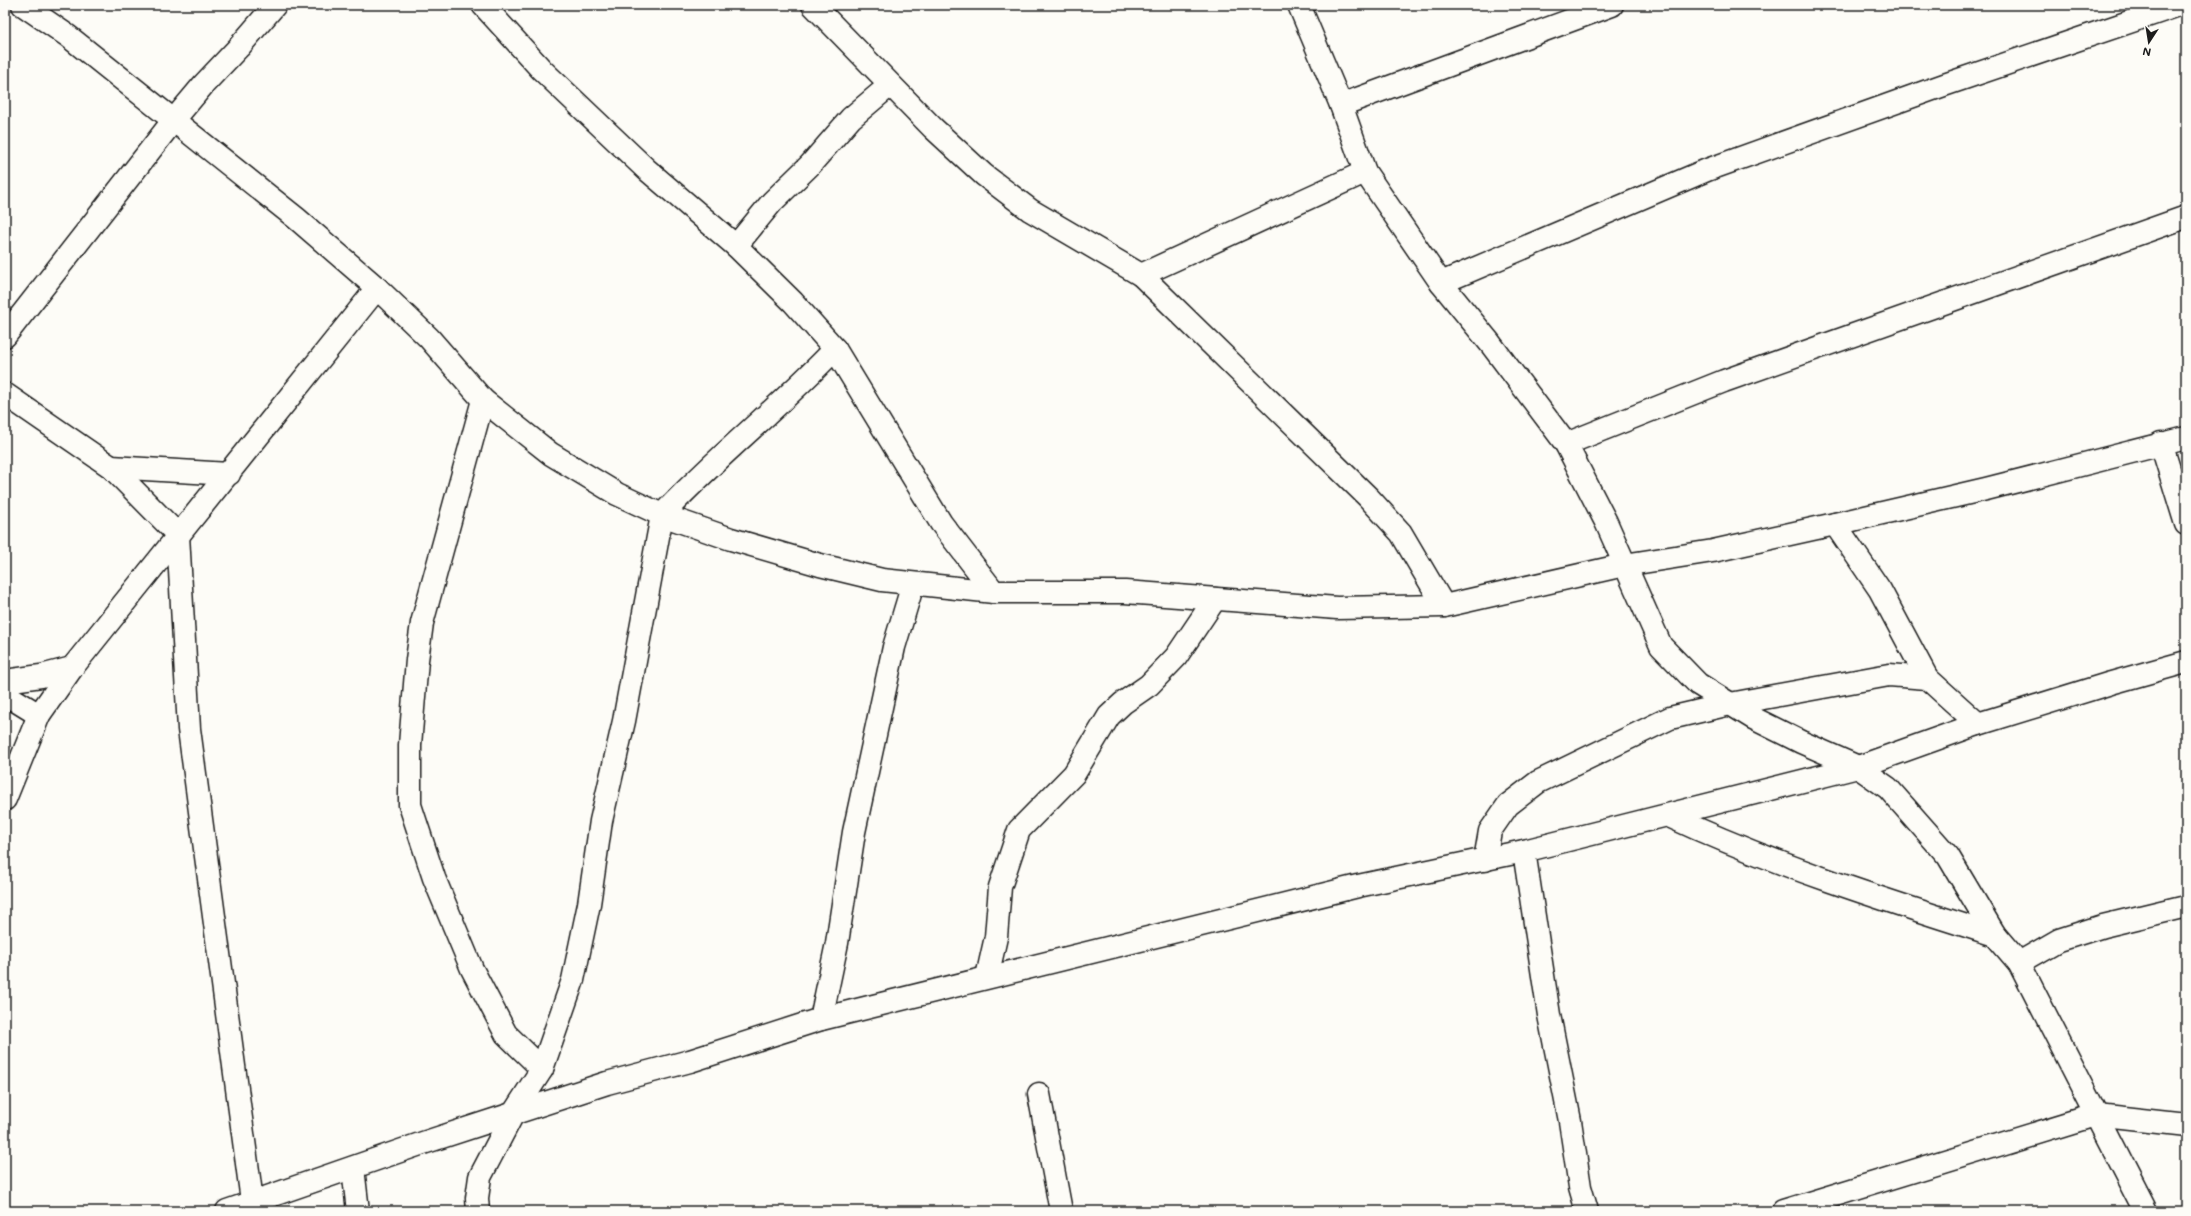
<svg xmlns="http://www.w3.org/2000/svg" width="2191" height="1216" font-family="Mali,sans-serif">
	<rect width="100%" height="100%" fill="#fdfcf7"/>
	<filter id="ink" filterUnits="userSpaceOnUse"><feTurbulence type="fractalNoise" baseFrequency=".025" numOctaves="2"/><feDisplacementMap in="SourceGraphic" scale="8" xChannelSelector="R" yChannelSelector="G"/><feConvolveMatrix kernelMatrix="1 2 1 2 8 2 1 2 1" color-interpolation-filters="sRGB"/></filter>
	<g filter="url(#ink)">
		<g fill="none" stroke-linecap="round" stroke-linejoin="round">
			<!-- minor casing -->
			<g stroke="#1c1c1c" stroke-width="25">
				<g id="minor">
					<path d="M23,5L68,36L296,218L377,288L429,338L483,400L551,454L617,494L662,515L731,539L820,565L882,580L994,592H1125L1337,608L1444,606L1624,565L1713,551L1835,524L1986,489L2186,438"/>
					<path d="M483,5L542,70L646,169L736,246L793,302L835,349L941,523L994,592"/>
					<path d="M813,5L933,128L984,175L1030,210L1141,275L1368,497L1401,533L1444,606"/>
					<path d="M1299,5L1341,105L1365,172L1441,283L1490,343L1566,444L1606,522L1661,646L1698,684L1753,718L1801,742L1858,767L1888,788L1948,856L1995,935L2019,963L2146,1211"/>
					<path d="M1341,105L1612,5"/>
					<path d="M736,246L772,202L810,165L851,118L890,85"/>
					<path d="M1141,275L1365,172"/>
					<path d="M1441,283L1707,170L1944,85L2179,5"/>
					<path d="M5,336L173,121L204,84L239,47L275,5"/>
					<path d="M5,394L111,467L178,535L189,729L252,1201"/>
					<path d="M483,400L422,623L417,660L410,745V805L434,878L472,969L506,1034L542,1069"/>
					<path d="M2161,443L2186,524"/>
					<path d="M1566,444L1724,381L2186,217"/>
					<path d="M111,467L229,474"/>
					<path d="M1835,524L1880,590L1927,678"/>
					<path d="M5,681L41,676L72,668"/>
					<path d="M5,694L39,715"/>
					<path d="M5,799L39,715L72,668L377,288"/>
					<path d="M1669,816C1774,865 1884,900 1995,935"/>
					<path d="M1524,851L1549,1015L1570,1121L1580,1187L1587,1211"/>
					<path d="M1485,860L1490,831L1508,805L1538,782L1670,718L1730,704L1889,675L1927,678L1978,724"/>
					<path d="M2019,963L2059,940L2103,926L2186,906"/>
					<path d="M987,977L996,937L1000,887L1019,830L1074,774L1109,716L1123,703L1149,685L1176,657L1215,599"/>
					<path d="M821,1019L837,943L854,832L894,647L913,584"/>
					<path d="M1039,1094L1061,1211"/>
					<path d="M353,1168L358,1211"/>
					<path d="M478,1211L477,1198L480,1177L513,1114L542,1069L573,980L589,904L601,821L624,721L662,515C717,456 780,407 835,349"/>
					<path d="M1783,1211L2096,1115L2186,1125"/>
				</g>
			</g>
			<!-- tertiary casing -->
			<g stroke="#1c1c1c" stroke-width="25">
				<path id="tertiary" d="M227,1211L423,1143L607,1083L690,1061L821,1019L1358,886L1524,851L1858,767L1978,724L2111,683L2186,662"/>
			</g>
			<!-- minor -->
			<use href="#minor" stroke="#fdfcf7" stroke-width="22"/>
			<!-- tertiary -->
			<use href="#tertiary" stroke="#fdfcf7" stroke-width="22"/>
		</g>
	</g>
	<!-- margin -->
	<rect width="2191" height="1216" fill="none" stroke="#fdfcf7" stroke-width="20"/>
	<rect x="10" y="10" width="2171" height="1196" fill="none" stroke="#1c1c1c" stroke-width="1.5" filter="url(#ink)"/>
	<!-- north arrow -->
	<g transform="translate(2149 42) rotate(192)" stroke="#fdfcf7" stroke-width="3" paint-order="stroke">
	<path d="M0-3L7 15L0 10L-7 15Z" fill="#1c1c1c"/>
	<text y="-6" font-size="11" font-weight="bold" text-anchor="middle" fill="#1c1c1c">N</text>
	</g>
</svg>
